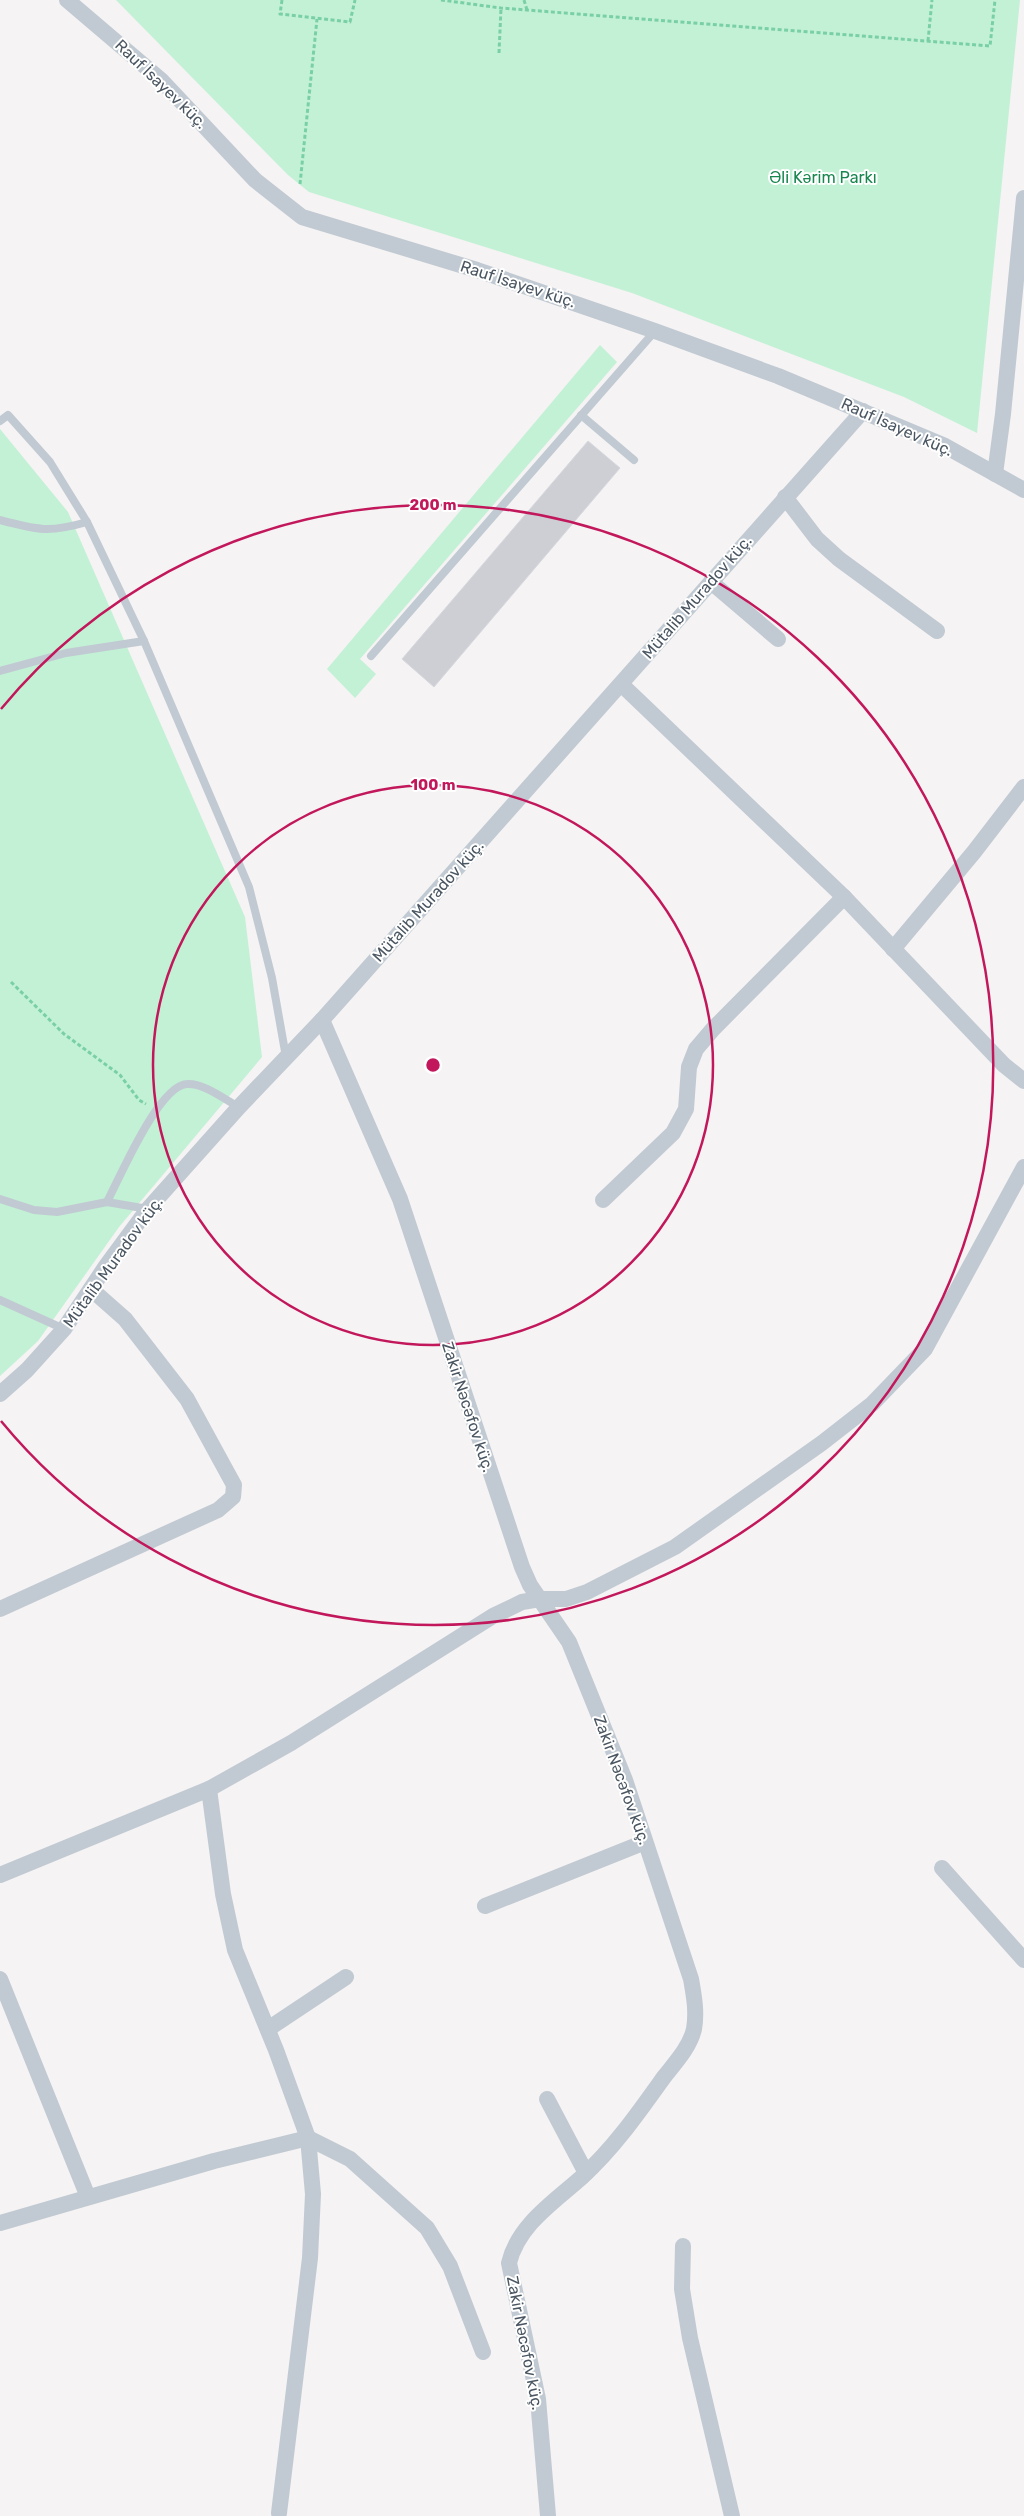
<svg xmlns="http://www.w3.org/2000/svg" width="1024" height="2516" font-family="Rubik,sans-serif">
	<rect width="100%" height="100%" fill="#f5f3f3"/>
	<!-- green -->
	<g fill="#c3f1d5">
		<path d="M116,0H1020L977,433L904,397L632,293L309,192L288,175Z"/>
		<path d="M600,345L617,362L360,659L376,674L355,698L327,669Z"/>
		<path d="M0,429L68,512L245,917L262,1057L119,1227L38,1341L0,1376Z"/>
	</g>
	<!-- building -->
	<path fill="#cdcfd5" stroke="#d7d9de" d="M588,441L620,468L434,687L402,659Z"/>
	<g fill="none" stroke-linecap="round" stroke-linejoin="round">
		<!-- path -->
		<g stroke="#7ad0a6" stroke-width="3" stroke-dasharray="4 2.5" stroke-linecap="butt">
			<path d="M282,0L280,14L350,22L355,0"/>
			<path d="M441,0L501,8L990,46L995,0"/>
			<path d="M524,0L527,10"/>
			<path d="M928,41L932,0"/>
			<path d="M499,53L501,8"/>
			<path d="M300,184L317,19"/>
			<path d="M11,982L64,1034L120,1075L139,1100L146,1104"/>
		</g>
		<!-- lane -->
		<g stroke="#c1cad2" stroke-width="8">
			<path d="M581,415L634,460"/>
			<path d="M0,421L8,415L50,462L87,522L144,641L249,887L272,978L286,1057"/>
			<path d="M0,520C38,530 49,533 87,522"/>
			<path d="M371,656L655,331"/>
			<path d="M0,671L66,653L144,641"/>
			<path d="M0,1199L34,1210L57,1212L107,1202L148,1209"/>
			<path d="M107,1202C120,1177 159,1085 187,1084C204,1083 224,1099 239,1107"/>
			<path d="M0,1300L64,1329"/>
		</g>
		<!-- street -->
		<g stroke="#c1cad2" stroke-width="16">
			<path d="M67,0L161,80L255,180L302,217L477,270L655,331L778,376L945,446L1024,490"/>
			<path d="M995,474L1003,414L1024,198"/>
			<path d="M785,497L817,539L839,559L937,631"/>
			<path d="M711,582L778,639"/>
			<path d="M621,684L844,897L1004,1065L1024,1081"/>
			<path d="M893,949L974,852L1024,787"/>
			<path d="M322,1020L400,1199L522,1567L530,1585L569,1642L625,1780L691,1979C694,1996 697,2012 694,2029C690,2047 675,2063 664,2077C639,2112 614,2148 582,2177C554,2202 518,2225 509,2263L538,2399L548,2516"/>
			<path d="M603,1200L673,1133L686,1109L689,1067L696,1049L713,1029L844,897"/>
			<path d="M0,1394L27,1370L64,1329L106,1266L148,1209L239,1107L322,1020L863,411"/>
			<path d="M0,1609L218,1510L233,1497L234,1485L187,1399L125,1319L91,1289"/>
			<path d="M209,1789L223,1894L235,1950L276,2050L308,2138L313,2194L310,2258L279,2513"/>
			<path d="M942,1868L1024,1960"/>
			<path d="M0,1875L209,1789L291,1743L493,1616L522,1602L540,1599H566L587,1592L675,1547L822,1443L872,1404L925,1349L1024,1167"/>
			<path d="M485,1906L645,1842"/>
			<path d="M0,1979L88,2197"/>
			<path d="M268,2029L346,1977"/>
			<path d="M547,2099L586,2173"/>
			<path d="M0,2223L214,2161L308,2138L350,2159L427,2228L450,2266L483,2352"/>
			<path d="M683,2246L682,2289L690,2338L732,2516"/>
		</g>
	</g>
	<!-- distance rings -->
	<g fill="none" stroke="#c2185b" stroke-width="2.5">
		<circle cx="433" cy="1065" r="280"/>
		<path d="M1 709A560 560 0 1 1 1 1421"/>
	</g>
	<g text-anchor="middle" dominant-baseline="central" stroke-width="4" stroke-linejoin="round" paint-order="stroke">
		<!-- street labels -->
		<g font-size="16" fill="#4a5661" stroke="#fff">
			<text transform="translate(161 84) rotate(44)">Rauf İsayev küç.</text>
			<text transform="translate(518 284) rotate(18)">Rauf İsayev küç.</text>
			<text transform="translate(897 427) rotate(24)">Rauf İsayev küç.</text>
			<text transform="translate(697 597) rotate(-49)">Mütalib Muradov küç.</text>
			<text transform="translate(428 901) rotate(-48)">Mütalib Muradov küç.</text>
			<text transform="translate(113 1262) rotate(-54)">Mütalib Muradov küç.</text>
			<text transform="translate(468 1407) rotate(72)">Zakir Nəcəfov küç.</text>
			<text transform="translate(622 1780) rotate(70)">Zakir Nəcəfov küç.</text>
			<text transform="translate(525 2343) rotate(79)">Zakir Nəcəfov küç.</text>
		</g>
		<!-- park labels -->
		<g font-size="16" fill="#17864f" stroke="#fff">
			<text x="823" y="177">Əli Kərim Parkı</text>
		</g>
	</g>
	<circle cx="433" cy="1065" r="8" fill="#c2185b" stroke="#fff" stroke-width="2.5"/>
	<g font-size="15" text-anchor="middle" font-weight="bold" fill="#c2185b" stroke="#fff" stroke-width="4" stroke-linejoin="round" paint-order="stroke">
		<text x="433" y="510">200 m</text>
		<text x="433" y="790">100 m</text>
	</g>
</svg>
